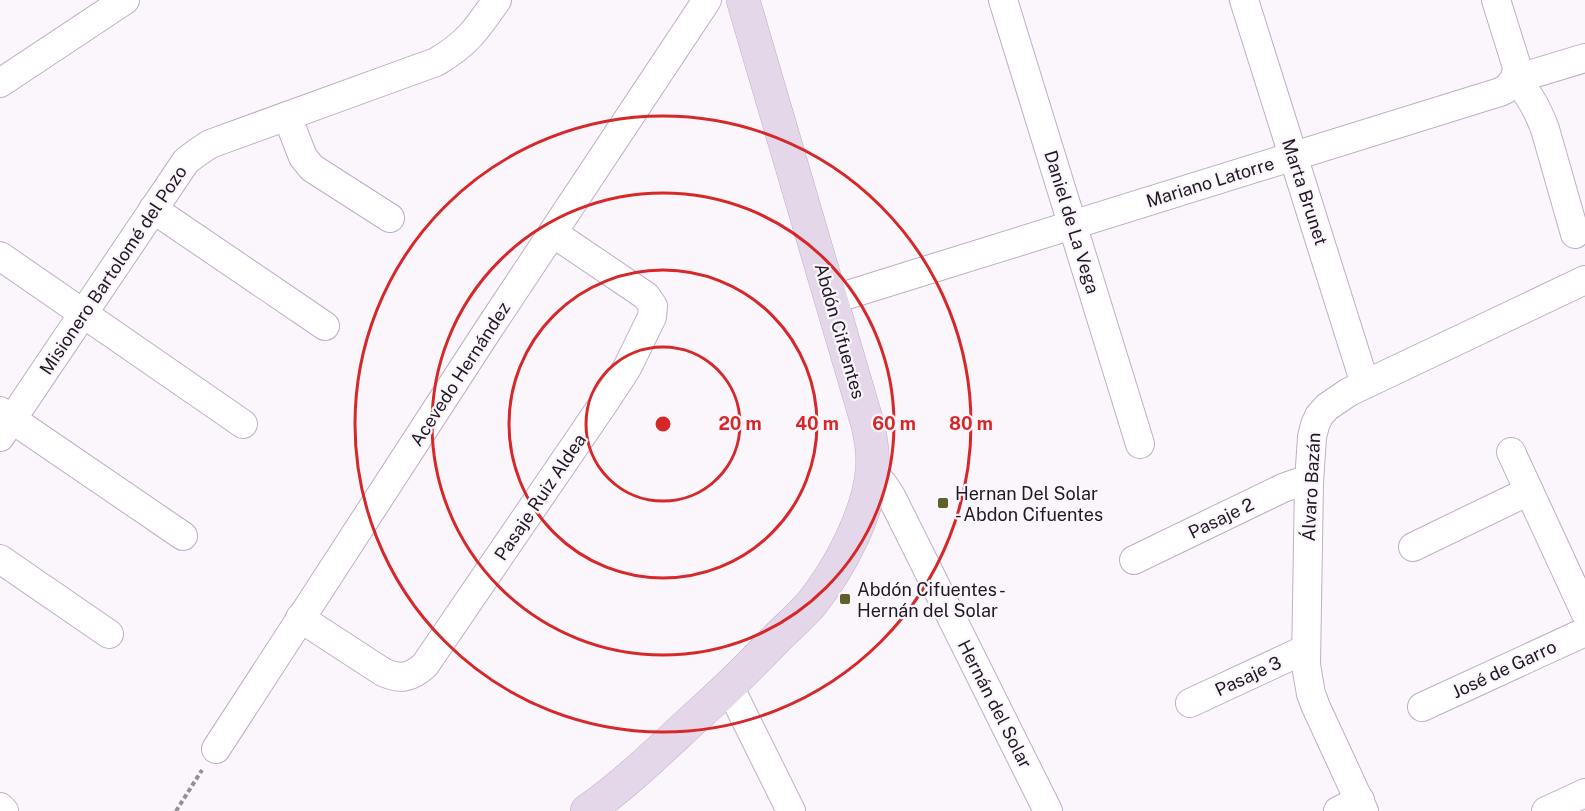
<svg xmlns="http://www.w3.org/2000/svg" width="1585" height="811" font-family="'Public Sans',sans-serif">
	<rect width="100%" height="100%" fill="#faf6fc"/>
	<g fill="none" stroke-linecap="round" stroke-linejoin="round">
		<!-- street casing -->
		<g stroke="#c2acc9" stroke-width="30">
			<g id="street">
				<path d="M1003,0L1140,444"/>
				<path d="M1244,0L1365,384"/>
				<path d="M1496,0L1517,67L1515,79"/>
				<path d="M1515,79C1530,94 1538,110 1545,129L1575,234"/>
				<path d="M0,83L125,0"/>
				<path d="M287,116L303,157L312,168L390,218"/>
				<path d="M153,209L325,326"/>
				<path d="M0,256L243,424"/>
				<path d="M831,300L1500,92L1506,89L1515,79L1585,58"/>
				<path d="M0,411L183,536"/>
				<path d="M0,437L186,161L198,152L210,144L436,62C467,44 477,29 497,0"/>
				<path d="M1511,452L1585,612"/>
				<path d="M872,472L883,484L891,496L1048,811"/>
				<path d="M1413,547L1529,491"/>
				<path d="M0,559L109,634"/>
				<path d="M1134,560L1283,488L1297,483L1309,482"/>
				<path d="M300,618L383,672C400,680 411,678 425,665L604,403L627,368L652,317L653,306L646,296L553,233"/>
				<path d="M729,686L791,811"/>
				<path d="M1190,703L1306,649"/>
				<path d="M1422,707L1585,632"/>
				<path d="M216,749L488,330L707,0"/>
				<path d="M0,807L4,811"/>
				<path d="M1338,811L1360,800"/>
				<path d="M1364,811L1316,707L1311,694L1306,665L1309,482L1312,437L1315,425L1319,416L1327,407L1349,392L1585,280"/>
				<path d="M1546,811L1585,793"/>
			</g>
		</g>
		<!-- secondary casing -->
		<g stroke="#c2acc9" stroke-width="34">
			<path id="secondary" d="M587,811C627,783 662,748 698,715C725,691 751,665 776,639C788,627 801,616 812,603C839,569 868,515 872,471C874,454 871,438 867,422L743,0"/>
		</g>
		<!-- path -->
		<path stroke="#948e96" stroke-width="4" stroke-dasharray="4.5 3" stroke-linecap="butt" d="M176,811L202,770"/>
		<!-- street -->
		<use href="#street" stroke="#fff" stroke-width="28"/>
		<!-- secondary -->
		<use href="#secondary" stroke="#e5d7ea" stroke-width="33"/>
	</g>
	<!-- distance rings -->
	<g fill="none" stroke="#d62828" stroke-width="3">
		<circle cx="663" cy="424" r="77"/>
		<circle cx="663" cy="424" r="154"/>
		<circle cx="663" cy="424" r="231"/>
		<circle cx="663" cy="424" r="308"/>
	</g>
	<!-- markers -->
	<g fill="#60602d" stroke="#faf6fc" stroke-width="2">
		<rect x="937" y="497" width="12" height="12" rx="3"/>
		<rect x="839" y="593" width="12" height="12" rx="3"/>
	</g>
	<g text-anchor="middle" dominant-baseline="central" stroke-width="4.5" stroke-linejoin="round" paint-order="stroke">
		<!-- street labels -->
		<g font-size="18" fill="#211823" stroke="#faf6fc">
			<text transform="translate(1210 182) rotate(-17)">Mariano Latorre</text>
			<text transform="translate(1305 192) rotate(72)">Marta Brunet</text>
			<text transform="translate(1072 222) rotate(73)">Daniel de La Vega</text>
			<text transform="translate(113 270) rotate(-56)">Misionero Bartolomé del Pozo</text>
			<text transform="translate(840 331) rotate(74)">Abdón Cifuentes</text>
			<text transform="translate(460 374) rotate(-57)">Acevedo Hernández</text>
			<text transform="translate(1311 487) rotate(-87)">Álvaro Bazán</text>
			<text transform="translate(540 497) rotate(-56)">Pasaje Ruiz Aldea</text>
			<text transform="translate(1221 518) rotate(-26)">Pasaje 2</text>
			<text transform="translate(1504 669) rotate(-25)">José de Garro</text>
			<text transform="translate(1248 676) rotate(-25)">Pasaje 3</text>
			<text transform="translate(995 704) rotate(63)">Hernán del Solar</text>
		</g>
		<!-- poi labels -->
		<g font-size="18" fill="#211823" stroke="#faf6fc" text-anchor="start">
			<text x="955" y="493">Hernan Del Solar<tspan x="955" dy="21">- Abdon Cifuentes</tspan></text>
			<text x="857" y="589">Abdón Cifuentes -<tspan x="857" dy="21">Hernán del Solar</tspan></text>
		</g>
	</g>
	<circle cx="663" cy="424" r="9" fill="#d62828" stroke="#faf6fc" stroke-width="3"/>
	<g font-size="18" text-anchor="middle" font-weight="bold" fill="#d62828" stroke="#faf6fc" stroke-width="4.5" stroke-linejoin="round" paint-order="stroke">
		<text x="740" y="430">20 m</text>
		<text x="817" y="430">40 m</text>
		<text x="894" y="430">60 m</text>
		<text x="971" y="430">80 m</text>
	</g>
</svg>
